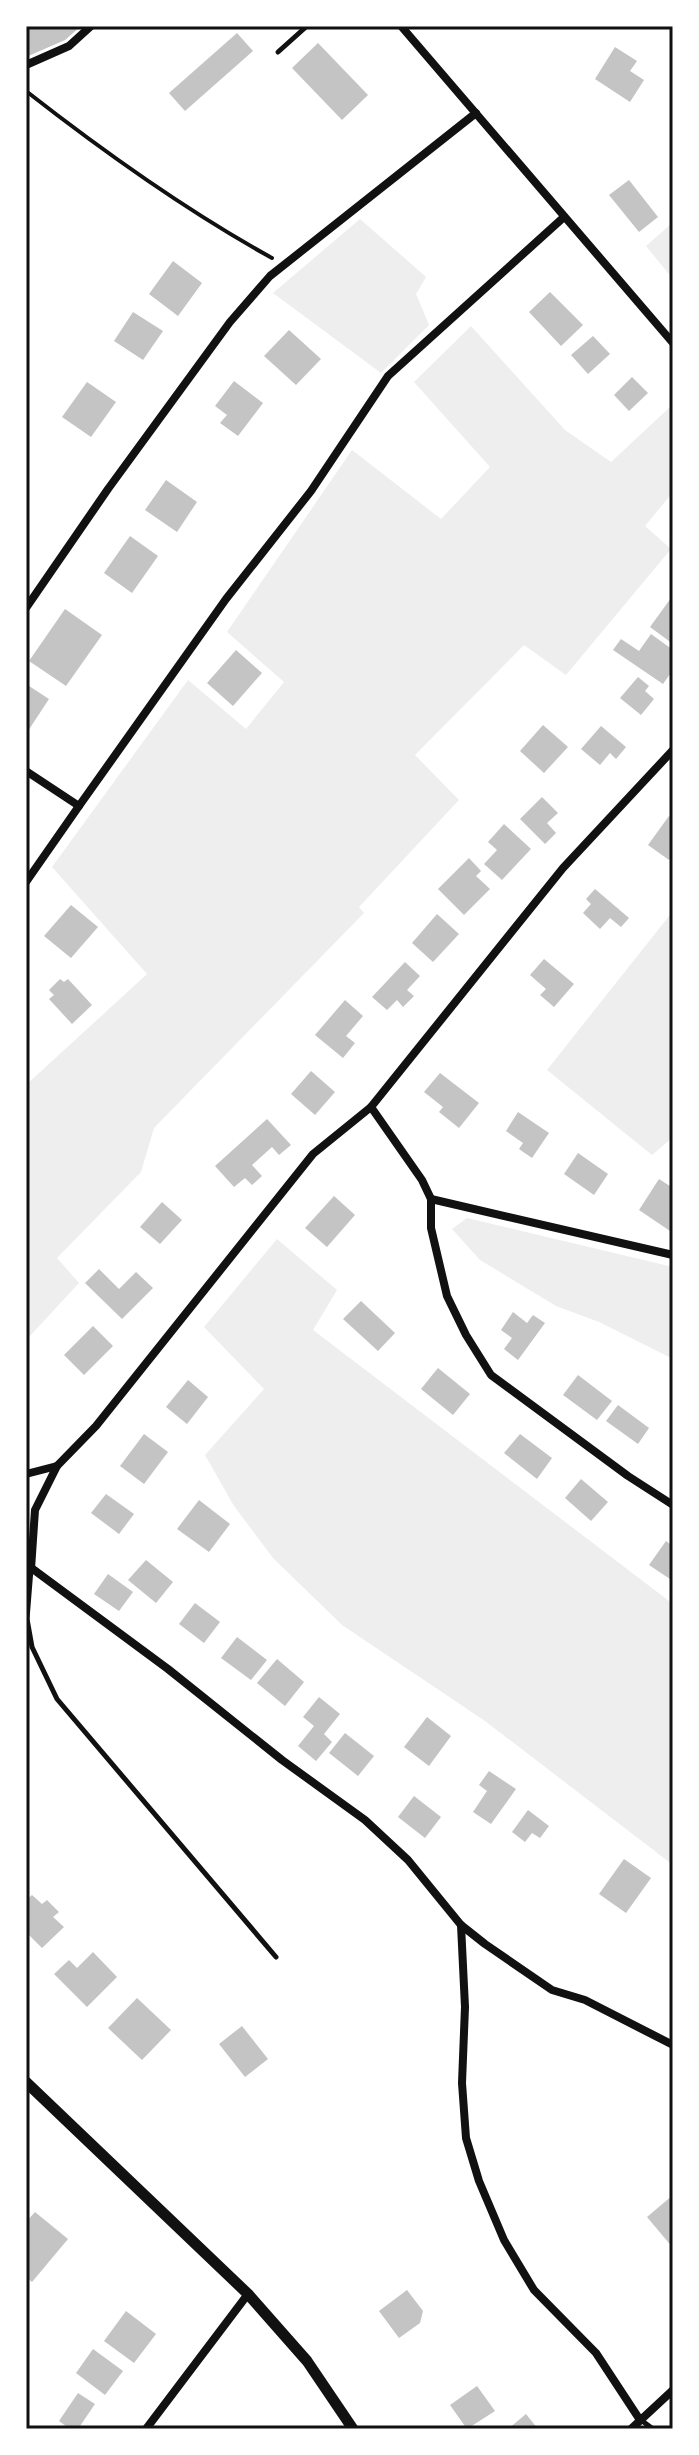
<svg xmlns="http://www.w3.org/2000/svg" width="699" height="2455" font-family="'Exo 2',sans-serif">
	<rect width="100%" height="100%" fill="#fff"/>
	<!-- green -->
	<g fill="#eee">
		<path d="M673,209V279L646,246L670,225V214Z"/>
		<path d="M360,219L426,277L416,294L429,325L381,373L273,293Z"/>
		<path d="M471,326L565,430L611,462L670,407L673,410V492L645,526L671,549L566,675L524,645L415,755L459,800L359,907L364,913L154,1128L141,1172L57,1258L79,1283L29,1337L26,1334V1085L147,974L52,867L188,680L246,729L284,682L227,632L352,450L441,519L490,467L414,382Z"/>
		<path d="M673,911V1137L652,1155L547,1070Z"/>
		<path d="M467,1218L673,1267V1359L599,1322L556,1306L480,1260L452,1229Z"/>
		<path d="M277,1239L337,1290L313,1330L673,1604V1865L485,1721L342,1625L273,1558L234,1506L205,1455L264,1389L204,1327Z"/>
	</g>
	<!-- building -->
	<g fill="#c4c4c4">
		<path d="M26,26H81L65,40L26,57Z"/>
		<path d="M237,33L253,51L185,111L169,93Z"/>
		<path d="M318,43L368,95L342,120L292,68Z"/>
		<path d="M615,47L637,61L630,71L644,80L630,102L595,79Z"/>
		<path d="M629,180L658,217L639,232L609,195Z"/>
		<path d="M173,261L202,283L178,316L149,294Z"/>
		<path d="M550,292L583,325L561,346L529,312Z"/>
		<path d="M133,312L163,331L143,360L114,341Z"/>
		<path d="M289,330L321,359L296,385L264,356Z"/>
		<path d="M593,336L610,354L588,374L571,355Z"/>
		<path d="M632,377L648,393L629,411L614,395Z"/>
		<path d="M234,381L263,403L238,436L220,423L227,415L215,406Z"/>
		<path d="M87,382L116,402L91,437L62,417Z"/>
		<path d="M166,480L197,502L177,532L145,510Z"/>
		<path d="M130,536L158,556L132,593L104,573Z"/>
		<path d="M671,598L673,600V644L650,627Z"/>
		<path d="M65,609L102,635L66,686L29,661Z"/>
		<path d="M651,634L673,650V670L663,684L613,650L621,639L639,651Z"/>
		<path d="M236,650L262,673L233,706L207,683Z"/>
		<path d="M638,677L649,686L645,691L654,699L641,715L620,698Z"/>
		<path d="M26,684L49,699L26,734Z"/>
		<path d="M543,725L568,747L544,773L520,751Z"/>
		<path d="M601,726L626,747L616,759L610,753L600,765L581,749Z"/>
		<path d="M542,797L558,813L547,823L556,833L545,844L520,819Z"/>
		<path d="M669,816L673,819V854L669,860L648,845Z"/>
		<path d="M504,824L531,849L502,880L484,864L497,850L488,842Z"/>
		<path d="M469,858L481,871L476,876L490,889L464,915L438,889Z"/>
		<path d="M595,889L629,918L621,927L610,918L600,929L583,913L591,904L586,899Z"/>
		<path d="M71,905L98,927L71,958L44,936Z"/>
		<path d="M437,914L459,934L433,962L412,943Z"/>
		<path d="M544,959L574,984L554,1007L540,995L546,989L530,975Z"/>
		<path d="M405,962L420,976L407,990L414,996L403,1007L397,1000L387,1010L372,997Z"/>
		<path d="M60,979L64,982L68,979L92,1005L72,1024L49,999L54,995L49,990Z"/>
		<path d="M345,1000L363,1016L346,1036L355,1043L343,1058L315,1035Z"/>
		<path d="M311,1071L335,1092L315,1115L291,1094Z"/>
		<path d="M440,1073L479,1103L459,1128L439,1112L443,1107L424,1092Z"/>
		<path d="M518,1112L549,1133L532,1158L519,1149L523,1143L506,1131Z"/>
		<path d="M267,1119L291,1145L279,1155L272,1147L252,1165L262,1176L252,1185L245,1178L234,1187L215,1166Z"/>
		<path d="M578,1153L608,1174L594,1195L564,1174Z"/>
		<path d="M659,1179L673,1188V1233L639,1210Z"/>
		<path d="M334,1196L355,1215L327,1247L305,1228Z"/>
		<path d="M162,1202L182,1220L160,1244L140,1227Z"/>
		<path d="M99,1269L119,1289L136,1272L153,1288L122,1319L85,1283Z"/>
		<path d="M361,1301L395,1333L378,1351L343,1319Z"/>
		<path d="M513,1312L527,1323L533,1315L545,1323L518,1360L504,1349L512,1338L501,1330Z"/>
		<path d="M93,1326L113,1346L84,1375L64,1355Z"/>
		<path d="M438,1368L470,1394L453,1415L421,1389Z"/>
		<path d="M578,1375L612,1401L597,1420L563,1395Z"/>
		<path d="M188,1380L208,1397L187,1424L166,1407Z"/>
		<path d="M618,1405L649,1428L638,1444L606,1421Z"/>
		<path d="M144,1434L168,1452L144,1484L120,1466Z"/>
		<path d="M520,1434L552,1458L537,1479L504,1453Z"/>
		<path d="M581,1479L608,1502L591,1521L565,1498Z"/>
		<path d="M106,1494L134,1514L119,1534L91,1513Z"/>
		<path d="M199,1500L230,1524L209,1552L177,1529Z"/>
		<path d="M666,1541L673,1546V1581L649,1565Z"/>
		<path d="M146,1560L173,1582L156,1603L128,1580Z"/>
		<path d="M108,1574L133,1592L119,1611L94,1594Z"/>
		<path d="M195,1603L220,1622L204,1643L179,1624Z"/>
		<path d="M237,1637L267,1660L251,1680L221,1658Z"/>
		<path d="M277,1659L304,1682L285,1706L257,1683Z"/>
		<path d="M319,1697L340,1714L324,1734L332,1742L316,1761L298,1746L314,1726L303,1717Z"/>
		<path d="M427,1717L451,1736L429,1766L404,1747Z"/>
		<path d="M345,1733L374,1756L358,1776L329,1753Z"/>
		<path d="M489,1771L516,1789L491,1824L473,1812L487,1791L479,1785Z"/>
		<path d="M414,1796L441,1817L425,1838L398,1817Z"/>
		<path d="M528,1810L549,1826L540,1838L532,1833L525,1842L512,1832Z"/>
		<path d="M624,1859L651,1878L626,1913L599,1894Z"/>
		<path d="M32,1895L42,1904L47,1900L59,1912L53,1917L64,1927L42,1948L26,1932V1900Z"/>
		<path d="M93,1952L117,1977L87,2007L54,1974L69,1960L77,1968Z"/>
		<path d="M137,1998L171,2030L142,2060L108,2028Z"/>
		<path d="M242,2026L268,2059L245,2077L219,2044Z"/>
		<path d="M673,2195V2248L647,2217Z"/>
		<path d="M35,2212L68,2239L32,2282L26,2277V2222Z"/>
		<path d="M407,2290L423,2311L420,2323L399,2338L379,2311Z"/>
		<path d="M126,2311L156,2334L134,2363L104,2341Z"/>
		<path d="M93,2349L123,2371L105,2395L76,2373Z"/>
		<path d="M477,2386L495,2411L467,2429L450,2405Z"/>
		<path d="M78,2393L95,2404L78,2429H70L59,2421Z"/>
		<path d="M526,2414L538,2429H508Z"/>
	</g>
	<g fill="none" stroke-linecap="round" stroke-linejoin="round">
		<!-- path -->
		<path stroke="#111" stroke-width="4" d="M26,91C104,152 185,210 272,258"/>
		<!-- service -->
		<g stroke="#111" stroke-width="5">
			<path d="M278,52L307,26"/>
			<path d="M31,1569L27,1619L32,1647L57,1699L276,1957"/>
			<path d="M641,2420L653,2429"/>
		</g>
		<!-- minor -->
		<g stroke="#111" stroke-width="8">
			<path d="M401,26L673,343"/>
			<path d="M26,65L69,46L91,26"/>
			<path d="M26,608L108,489L230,322L270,276L476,113"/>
			<path d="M26,771L79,806L226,599L311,491L388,376L564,217"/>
			<path d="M26,882L79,806"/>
			<path d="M371,1107L422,1180L431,1199V1228L447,1296L466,1335L491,1375L628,1476L673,1505"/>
			<path d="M431,1199L673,1255"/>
			<path d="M26,1474L57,1466L96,1426L313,1154L371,1107L563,868L673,750"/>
			<path d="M26,1564L168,1669L282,1760L365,1820L408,1860L461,1925L485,1944L552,1990L585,2000L673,2045"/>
			<path d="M31,1569L35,1510L57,1466"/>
			<path d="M461,1925L465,2007L462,2083L466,2138L479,2181L504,2240L534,2290L596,2353L640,2420"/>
			<path d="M146,2429L248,2294"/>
			<path d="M631,2429L673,2390"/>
		</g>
		<!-- tertiary -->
		<path stroke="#111" stroke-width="11" d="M26,2082L248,2294L307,2361L353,2429"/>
	</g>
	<!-- border -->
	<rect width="699" height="2455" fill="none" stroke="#ffffff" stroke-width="56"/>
	<rect x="28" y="28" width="643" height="2399" fill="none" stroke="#111" stroke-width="3"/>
</svg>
